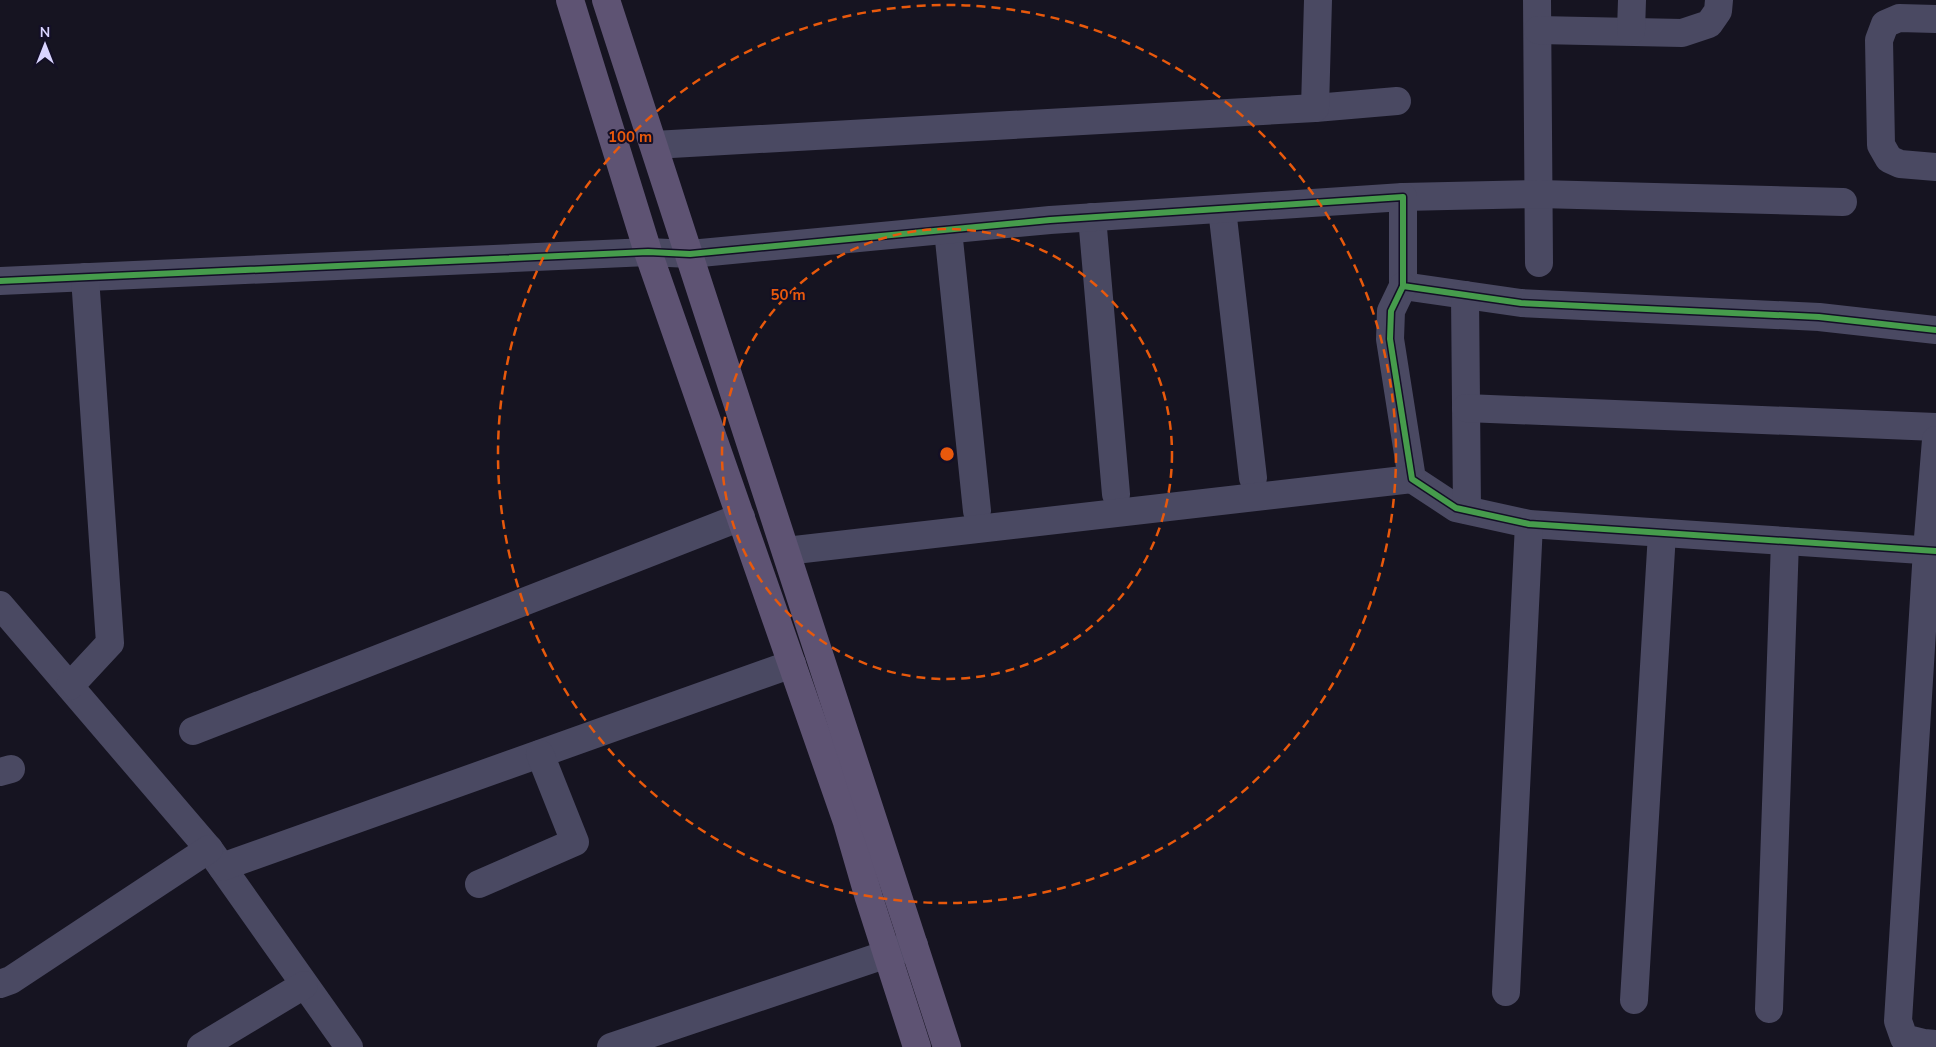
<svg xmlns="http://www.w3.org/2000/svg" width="1936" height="1047" font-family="'Nunito Sans',sans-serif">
	<rect width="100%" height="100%" fill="#161421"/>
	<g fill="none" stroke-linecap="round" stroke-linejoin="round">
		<!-- minor -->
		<g stroke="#4a4962" stroke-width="28">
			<path d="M1537,0L1539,263"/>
			<path d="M1936,19L1899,18L1885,24L1879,40L1881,145L1889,159L1900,164L1936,167"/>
			<path d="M1538,30L1682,33L1709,24L1718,11L1719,0"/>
			<path d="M1631,31L1632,0"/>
			<path d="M1315,108L1397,101"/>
			<path d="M654,145L1315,108L1318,0"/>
			<path d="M1403,197L1539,194L1843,202"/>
			<path d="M1222,209L1253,478"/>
			<path d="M1092,217L1116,494"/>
			<path d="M948,230L977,511"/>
			<path d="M0,281L648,252L690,254L1050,220L1403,197V286L1521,303L1819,317L1936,330"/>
			<path d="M1403,286L1391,311L1390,339L1412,479L1456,508L1529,524L1936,551"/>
			<path d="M1465,295L1467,510"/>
			<path d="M1466,408L1936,427"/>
			<path d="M1936,440L1927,550L1898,1021L1904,1038L1924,1043L1936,1044"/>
			<path d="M786,551L1412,479"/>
			<path d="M0,605L209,849L349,1047"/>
			<path d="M70,686L110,643L85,277"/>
			<path d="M193,731L741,517"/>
			<path d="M0,772L11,769"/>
			<path d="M222,867L792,664"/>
			<path d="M479,884L575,842L540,754"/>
			<path d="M0,984L11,980L209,849"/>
			<path d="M1506,992L1529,524"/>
			<path d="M1634,1000L1662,533"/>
			<path d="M1769,1009L1785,541"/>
			<path d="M201,1047L304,985"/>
			<path d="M611,1047L914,945"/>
		</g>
		<!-- major -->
		<g stroke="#5e5373" stroke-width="28">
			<path d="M570,0L648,252L847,822L869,898L917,1047"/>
			<path d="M606,0L947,1047"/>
		</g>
		<!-- cycleway casing -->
		<g stroke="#130f26" stroke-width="9">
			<g id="cycleway">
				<path d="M0,281L648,252L690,254L1050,220L1403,197V286L1521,303L1819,317L1936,330"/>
				<path d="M1403,286L1391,311L1390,339L1412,479L1456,508L1529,524L1936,551"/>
			</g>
		</g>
		<!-- cycleway -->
		<use href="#cycleway" stroke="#469c4c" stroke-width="6"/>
	</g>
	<!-- distance rings -->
	<g fill="none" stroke="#e8590c" stroke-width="2.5" stroke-dasharray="9 6">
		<circle cx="947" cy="454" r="225"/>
		<circle cx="947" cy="454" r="449"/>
	</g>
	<circle cx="947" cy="454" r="8" fill="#e8590c" stroke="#130f26" stroke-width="2.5"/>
	<g font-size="15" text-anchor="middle" font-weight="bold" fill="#e8590c" stroke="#130f26" stroke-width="4" stroke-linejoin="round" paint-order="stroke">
		<text x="630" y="142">100 m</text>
		<text x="788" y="300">50 m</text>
	</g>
	<!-- north arrow -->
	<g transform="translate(45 45)" stroke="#130f26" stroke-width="4" paint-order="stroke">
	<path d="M0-4L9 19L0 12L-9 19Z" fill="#d9d4ff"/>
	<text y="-8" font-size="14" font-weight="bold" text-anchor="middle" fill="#d9d4ff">N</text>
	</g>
</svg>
